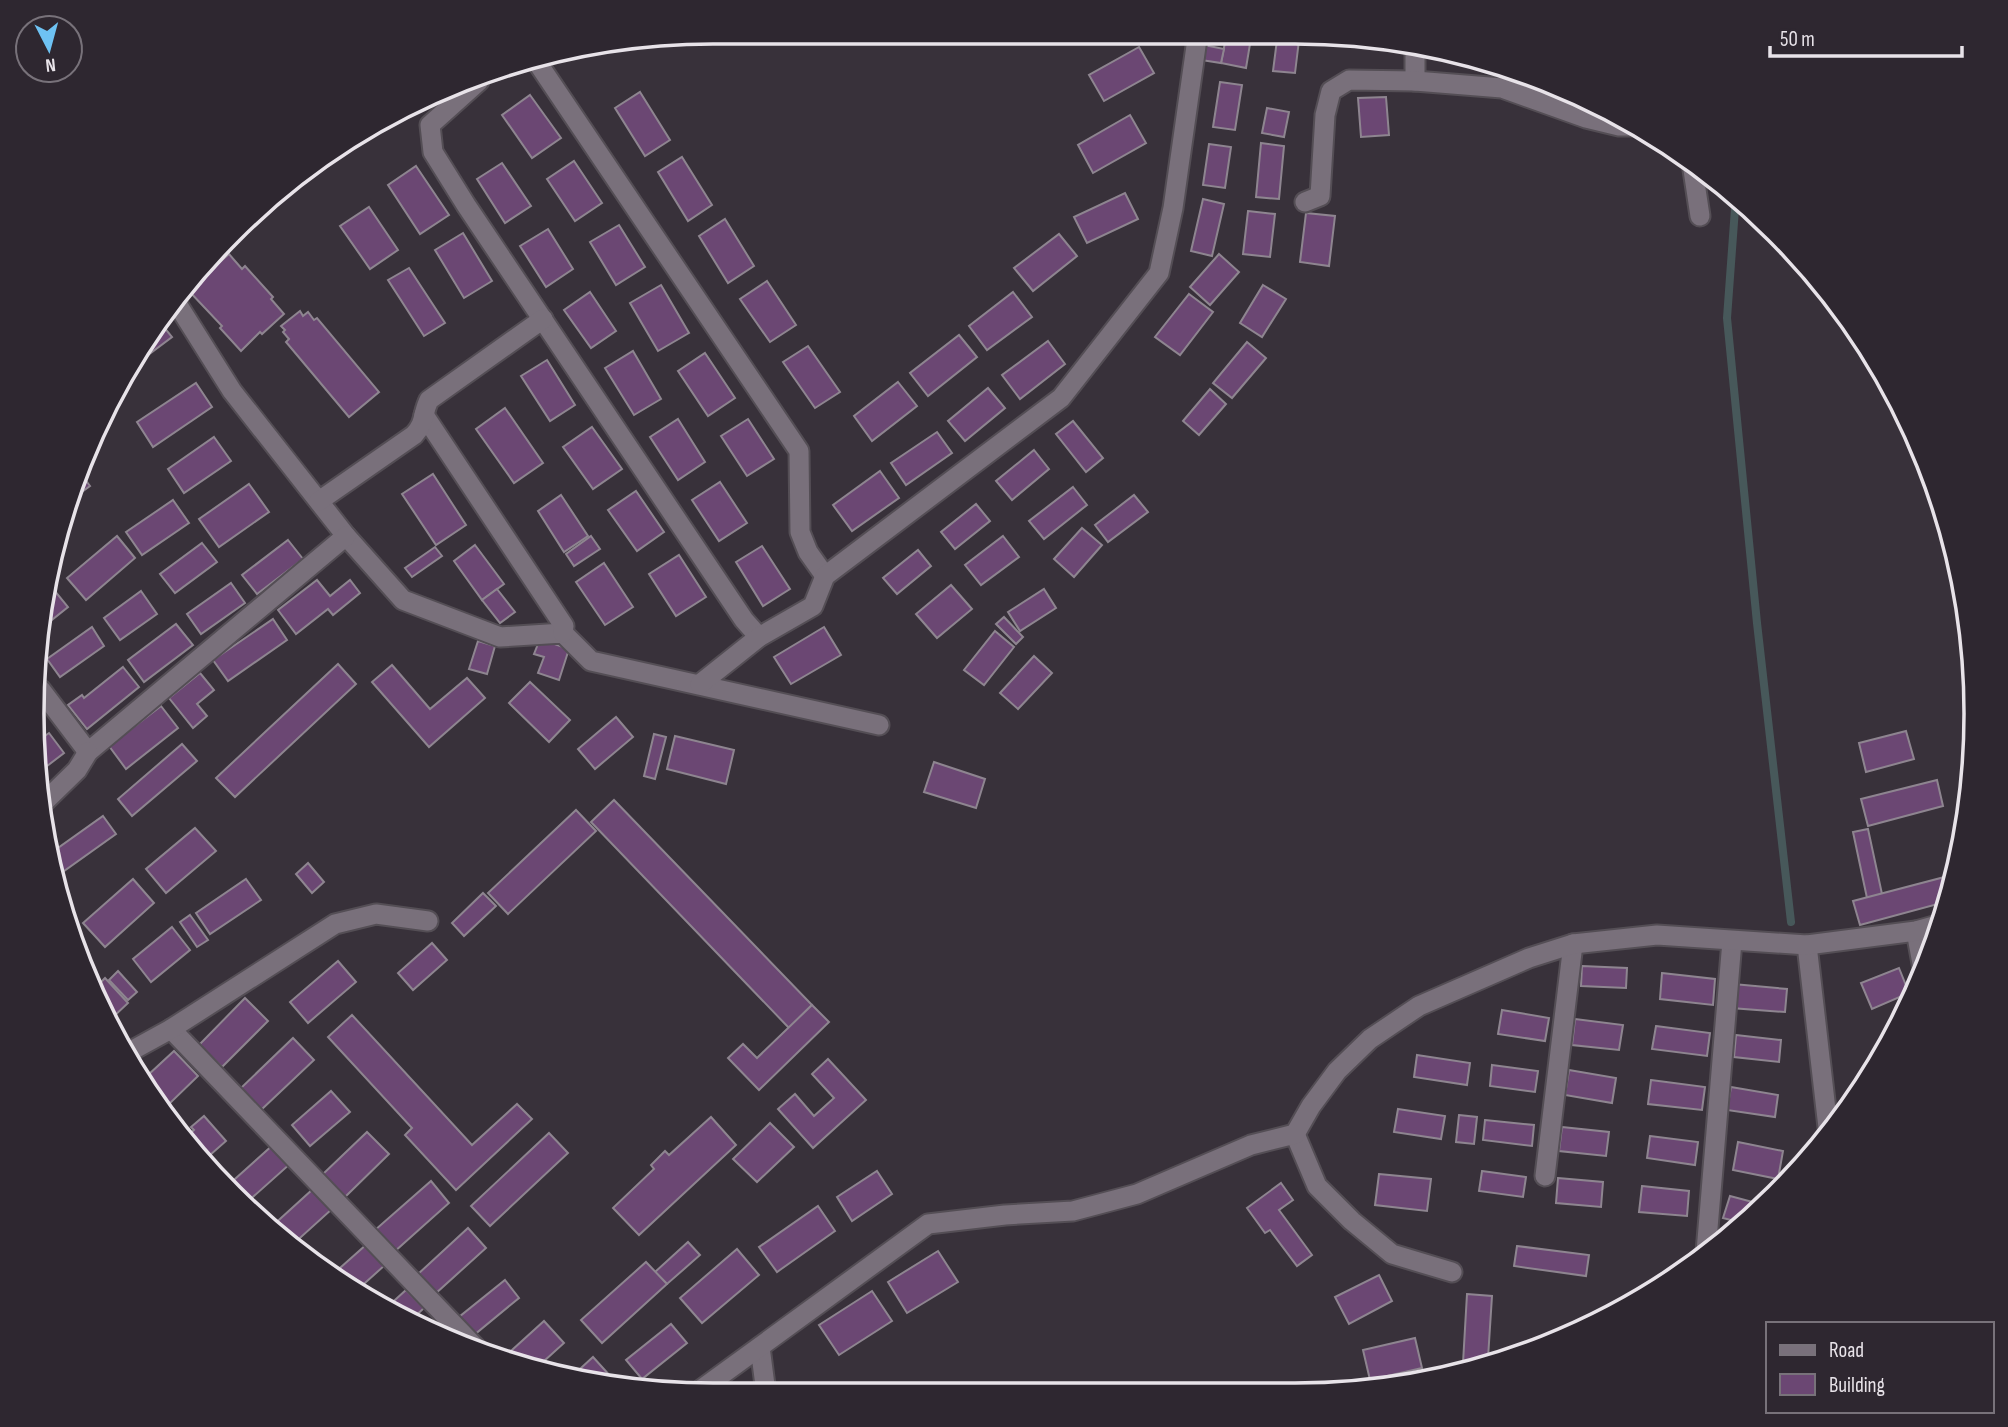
<svg xmlns="http://www.w3.org/2000/svg" width="2008" height="1427" font-family="'Sofia Sans Condensed',sans-serif">
	<rect width="100%" height="100%" fill="#38313a"/>
	<g fill="none" stroke-linecap="round" stroke-linejoin="round">
		<!-- stream -->
		<path stroke="#47585a" stroke-width="8" d="M1736,195L1727,318L1757,623L1791,922"/>
	</g>
	<!-- building -->
	<g fill="#6b4773" stroke="#8e8590" stroke-width="2">
		<path d="M1227,32H1252L1246,68L1221,63Z"/>
		<path d="M1278,32H1300L1295,73L1273,71Z"/>
		<path d="M1344,36L1387,41L1345,42Z"/>
		<path d="M1204,45L1224,49L1221,63L1201,60Z"/>
		<path d="M1139,47L1154,73L1104,101L1089,75Z"/>
		<path d="M1220,82L1242,85L1235,130L1213,127Z"/>
		<path d="M640,92L670,140L645,156L615,108Z"/>
		<path d="M530,95L561,138L532,158L502,115Z"/>
		<path d="M1386,97L1389,135L1361,137L1358,98Z"/>
		<path d="M1267,108L1289,112L1284,137L1262,133Z"/>
		<path d="M1130,115L1146,143L1093,173L1078,145Z"/>
		<path d="M1261,143L1284,146L1279,199L1256,197Z"/>
		<path d="M1209,144L1231,147L1225,188L1203,185Z"/>
		<path d="M682,157L712,205L688,221L658,172Z"/>
		<path d="M574,161L602,203L575,221L547,179Z"/>
		<path d="M502,163L531,206L505,223L477,179Z"/>
		<path d="M416,166L449,215L420,234L388,185Z"/>
		<path d="M1125,193L1138,219L1087,243L1074,217Z"/>
		<path d="M1203,199L1224,204L1212,256L1191,251Z"/>
		<path d="M369,207L398,250L370,269L340,226Z"/>
		<path d="M1248,211L1275,214L1270,257L1243,254Z"/>
		<path d="M1306,213L1335,216L1329,266L1300,262Z"/>
		<path d="M725,219L754,266L728,283L699,236Z"/>
		<path d="M619,225L645,267L616,285L590,242Z"/>
		<path d="M548,229L573,269L546,287L520,246Z"/>
		<path d="M463,233L492,281L464,298L435,250Z"/>
		<path d="M1059,234L1077,256L1033,291L1014,268Z"/>
		<path d="M229,254L242,269L245,266L273,297L271,299L284,314L262,334L260,332L241,351L220,328L222,326L188,290Z"/>
		<path d="M1219,254L1239,272L1210,305L1190,287Z"/>
		<path d="M409,268L445,323L424,336L388,280Z"/>
		<path d="M767,281L796,325L770,342L740,299Z"/>
		<path d="M661,285L689,333L658,351L630,303Z"/>
		<path d="M1263,285L1286,299L1262,337L1240,323Z"/>
		<path d="M590,292L616,331L591,348L564,310Z"/>
		<path d="M1013,292L1032,317L987,350L969,326Z"/>
		<path d="M1189,294L1213,312L1180,355L1155,337Z"/>
		<path d="M300,311L303,316L308,312L314,320L317,318L379,392L349,417L286,342L289,339L283,332L285,330L281,326Z"/>
		<path d="M165,317L169,321L163,326L172,337L144,358L141,354Z"/>
		<path d="M959,335L977,357L928,396L910,373Z"/>
		<path d="M1048,341L1065,364L1020,399L1002,375Z"/>
		<path d="M1247,342L1266,358L1232,398L1213,383Z"/>
		<path d="M808,346L840,392L815,408L783,362Z"/>
		<path d="M633,351L661,399L634,415L605,368Z"/>
		<path d="M705,353L735,398L708,416L678,371Z"/>
		<path d="M547,360L575,405L550,421L521,376Z"/>
		<path d="M898,382L917,406L872,441L854,416Z"/>
		<path d="M196,383L212,407L153,447L137,422Z"/>
		<path d="M988,388L1005,408L965,441L948,421Z"/>
		<path d="M1210,389L1226,404L1199,435L1183,421Z"/>
		<path d="M505,408L543,463L514,483L476,429Z"/>
		<path d="M678,419L705,462L678,480L650,437Z"/>
		<path d="M748,419L774,459L747,476L721,436Z"/>
		<path d="M1073,421L1103,458L1086,472L1056,434Z"/>
		<path d="M592,427L622,469L593,489L563,447Z"/>
		<path d="M937,432L952,453L906,485L891,463Z"/>
		<path d="M214,437L231,461L184,493L168,469Z"/>
		<path d="M1034,450L1049,469L1012,500L996,481Z"/>
		<path d="M880,471L899,498L852,531L833,505Z"/>
		<path d="M81,474L90,486L72,499Z"/>
		<path d="M433,474L466,525L436,545L402,494Z"/>
		<path d="M720,482L747,523L719,541L692,500Z"/>
		<path d="M249,484L269,512L219,547L199,519Z"/>
		<path d="M1073,487L1087,505L1044,539L1029,521Z"/>
		<path d="M636,491L664,532L637,551L608,510Z"/>
		<path d="M561,495L588,536L564,552L538,511Z"/>
		<path d="M1134,495L1148,512L1108,542L1095,525Z"/>
		<path d="M173,500L189,523L142,555L126,532Z"/>
		<path d="M976,504L990,521L955,549L941,532Z"/>
		<path d="M1082,528L1102,545L1074,577L1054,559Z"/>
		<path d="M117,536L135,558L86,600L67,578Z"/>
		<path d="M591,536L600,549L574,566L566,554Z"/>
		<path d="M1003,536L1019,557L981,585L965,565Z"/>
		<path d="M288,540L303,559L257,594L242,575Z"/>
		<path d="M202,543L217,562L175,593L160,574Z"/>
		<path d="M475,545L504,584L482,600L454,561Z"/>
		<path d="M762,546L790,589L763,606L736,562Z"/>
		<path d="M435,547L442,556L412,577L405,568Z"/>
		<path d="M918,550L931,566L897,594L883,578Z"/>
		<path d="M679,555L706,597L676,616L649,574Z"/>
		<path d="M604,563L633,607L605,625L576,582Z"/>
		<path d="M45,579L68,607L43,627L45,581Z"/>
		<path d="M317,580L330,596L350,580L360,593L333,615L328,609L296,634L278,610Z"/>
		<path d="M231,583L245,603L201,634L187,614Z"/>
		<path d="M951,585L972,609L937,638L916,614Z"/>
		<path d="M497,589L515,612L500,623L482,600Z"/>
		<path d="M1044,589L1056,608L1020,631L1008,612Z"/>
		<path d="M141,591L157,614L120,640L104,618Z"/>
		<path d="M1004,617L1023,637L1016,644L996,624Z"/>
		<path d="M273,619L287,640L228,681L213,660Z"/>
		<path d="M176,624L193,645L144,682L128,660Z"/>
		<path d="M92,627L104,646L60,677L47,659Z"/>
		<path d="M824,627L841,655L791,684L774,657Z"/>
		<path d="M995,631L1014,647L984,685L964,670Z"/>
		<path d="M540,639L569,649L559,680L538,673L544,657L534,654Z"/>
		<path d="M478,641L495,646L487,674L469,669Z"/>
		<path d="M1034,656L1052,673L1018,709L1000,693Z"/>
		<path d="M338,664L356,684L235,797L216,778Z"/>
		<path d="M392,665L430,709L467,678L485,698L429,747L372,682Z"/>
		<path d="M123,667L139,687L87,729L68,705L82,695L84,698Z"/>
		<path d="M200,673L214,690L197,704L207,716L193,728L169,698Z"/>
		<path d="M530,682L570,720L549,742L509,703Z"/>
		<path d="M161,706L178,728L126,769L109,746Z"/>
		<path d="M616,717L633,737L595,769L578,749Z"/>
		<path d="M1906,731L1914,759L1866,772L1859,743Z"/>
		<path d="M49,733L64,753L38,773L39,740Z"/>
		<path d="M654,734L666,737L655,779L644,776Z"/>
		<path d="M675,736L734,750L726,784L667,769Z"/>
		<path d="M182,744L197,761L132,816L118,799Z"/>
		<path d="M934,762L985,779L976,808L924,792Z"/>
		<path d="M1937,780L1943,806L1868,826L1861,799Z"/>
		<path d="M614,800L812,1005L789,1028L591,822Z"/>
		<path d="M576,810L596,831L508,914L488,893Z"/>
		<path d="M103,816L116,834L57,876L51,853Z"/>
		<path d="M195,828L216,851L166,893L146,869Z"/>
		<path d="M1868,829L1882,894L1867,898L1853,832Z"/>
		<path d="M308,863L324,882L312,893L296,874Z"/>
		<path d="M1956,874L1949,901L1860,925L1853,901Z"/>
		<path d="M133,879L154,903L105,947L83,923Z"/>
		<path d="M246,879L261,900L210,934L196,913Z"/>
		<path d="M483,893L496,906L464,936L452,923Z"/>
		<path d="M190,915L208,940L197,947L180,922Z"/>
		<path d="M172,927L190,950L151,982L133,959Z"/>
		<path d="M432,943L447,960L413,990L398,973Z"/>
		<path d="M76,945L90,961L82,968Z"/>
		<path d="M338,961L356,982L308,1023L290,1002Z"/>
		<path d="M1582,966L1627,968L1626,988L1581,986Z"/>
		<path d="M1899,968L1909,993L1872,1009L1861,983Z"/>
		<path d="M118,971L137,992L128,1000L109,980Z"/>
		<path d="M1662,973L1715,979L1713,1005L1660,999Z"/>
		<path d="M105,978L128,1003L111,1019L93,990Z"/>
		<path d="M1733,984L1787,989L1785,1012L1731,1008Z"/>
		<path d="M245,998L268,1021L222,1067L199,1045Z"/>
		<path d="M812,1005L829,1022L759,1090L728,1058L743,1044L757,1058Z"/>
		<path d="M1502,1010L1549,1018L1545,1041L1498,1034Z"/>
		<path d="M352,1015L472,1145L517,1104L532,1119L456,1190L405,1135L412,1128L328,1037Z"/>
		<path d="M1575,1019L1623,1025L1619,1050L1572,1045Z"/>
		<path d="M1656,1026L1710,1033L1707,1056L1652,1049Z"/>
		<path d="M1736,1035L1781,1040L1779,1062L1734,1057Z"/>
		<path d="M293,1038L314,1060L261,1110L241,1088Z"/>
		<path d="M174,1051L198,1076L166,1107L147,1076Z"/>
		<path d="M1417,1055L1470,1063L1467,1085L1414,1077Z"/>
		<path d="M828,1059L866,1100L813,1148L778,1109L795,1094L814,1116L834,1098L812,1074Z"/>
		<path d="M1492,1065L1538,1071L1535,1092L1490,1086Z"/>
		<path d="M1569,1070L1616,1078L1612,1103L1565,1095Z"/>
		<path d="M1651,1080L1705,1087L1702,1110L1648,1104Z"/>
		<path d="M1731,1087L1778,1095L1775,1117L1727,1110Z"/>
		<path d="M331,1091L350,1112L310,1146L292,1125Z"/>
		<path d="M1398,1109L1445,1116L1441,1139L1394,1132Z"/>
		<path d="M1459,1115L1477,1117L1474,1144L1456,1142Z"/>
		<path d="M204,1116L226,1141L201,1163L185,1138L194,1130L191,1127Z"/>
		<path d="M711,1117L736,1145L639,1235L613,1208L654,1169L651,1165L665,1151L669,1155Z"/>
		<path d="M1485,1120L1534,1125L1532,1146L1483,1140Z"/>
		<path d="M770,1123L794,1147L757,1182L733,1159Z"/>
		<path d="M1562,1127L1609,1132L1606,1156L1559,1151Z"/>
		<path d="M367,1132L389,1154L345,1197L323,1174Z"/>
		<path d="M549,1133L568,1153L490,1226L471,1206Z"/>
		<path d="M1650,1136L1698,1142L1695,1165L1647,1158Z"/>
		<path d="M1738,1142L1783,1151L1778,1179L1733,1170Z"/>
		<path d="M274,1144L291,1163L245,1204L226,1187Z"/>
		<path d="M877,1171L892,1194L852,1221L837,1197Z"/>
		<path d="M1482,1171L1526,1177L1523,1197L1479,1191Z"/>
		<path d="M1379,1174L1431,1179L1427,1211L1375,1205Z"/>
		<path d="M1558,1178L1603,1182L1601,1207L1556,1203Z"/>
		<path d="M431,1181L449,1203L394,1252L375,1230Z"/>
		<path d="M1281,1183L1293,1200L1279,1210L1312,1255L1297,1266L1270,1230L1265,1233L1247,1208Z"/>
		<path d="M1642,1186L1689,1191L1687,1216L1639,1212Z"/>
		<path d="M313,1189L332,1209L290,1247L270,1228Z"/>
		<path d="M1730,1196L1764,1205L1746,1224L1723,1218Z"/>
		<path d="M818,1206L835,1231L777,1272L759,1247Z"/>
		<path d="M468,1228L486,1248L435,1294L417,1275Z"/>
		<path d="M688,1242L700,1255L667,1284L655,1272Z"/>
		<path d="M367,1244L385,1265L356,1291L332,1275Z"/>
		<path d="M1517,1246L1589,1255L1586,1276L1514,1266Z"/>
		<path d="M737,1249L759,1275L702,1323L680,1298Z"/>
		<path d="M938,1251L958,1282L907,1313L888,1282Z"/>
		<path d="M646,1262L667,1284L602,1343L581,1320Z"/>
		<path d="M1379,1275L1392,1301L1349,1324L1335,1297Z"/>
		<path d="M505,1280L519,1298L474,1335L459,1317Z"/>
		<path d="M406,1290L424,1308L408,1323L385,1309Z"/>
		<path d="M872,1291L892,1321L839,1355L819,1325Z"/>
		<path d="M1467,1294L1492,1296L1488,1358L1470,1363H1463Z"/>
		<path d="M544,1321L564,1343L533,1371L502,1359Z"/>
		<path d="M671,1324L687,1343L642,1379L626,1360Z"/>
		<path d="M1415,1338L1422,1368L1370,1380L1363,1350Z"/>
		<path d="M593,1357L612,1378L606,1384L570,1378Z"/>
	</g>
	<g fill="none" stroke-linecap="round" stroke-linejoin="round">
		<!-- minor casing -->
		<g stroke="#544e55" stroke-width="23">
			<g id="minor">
				<path d="M1415,43V81"/>
				<path d="M533,56L799,451L800,532L808,552L825,576"/>
				<path d="M479,81L430,125L433,152L466,205L744,620L759,637"/>
				<path d="M1692,163L1700,216"/>
				<path d="M1305,202L1320,196L1325,115L1331,91L1349,80L1415,81L1502,88L1586,118L1619,126H1640"/>
				<path d="M176,302L232,391L346,536L403,600L500,637L563,633L591,661L879,725"/>
				<path d="M424,415L564,626L563,633"/>
				<path d="M319,501L414,435C426,422 422,414 429,400L543,319"/>
				<path d="M700,684L759,637L813,606L825,576L1061,398L1159,273L1173,208L1198,32"/>
				<path d="M41,690L88,752L346,536"/>
				<path d="M39,807L77,770L88,752"/>
				<path d="M1916,931L1923,969"/>
				<path d="M1807,945L1829,1136"/>
				<path d="M171,1029L478,1350"/>
				<path d="M131,1051L171,1029L335,924L376,914L428,921"/>
				<path d="M1295,1134L1317,1186L1352,1221L1392,1254L1452,1272"/>
				<path d="M1545,1176L1573,944"/>
				<path d="M1706,1252L1732,941"/>
				<path d="M760,1347L766,1393"/>
			</g>
		</g>
		<!-- tertiary casing -->
		<g stroke="#544e55" stroke-width="23">
			<path id="tertiary" d="M695,1394L928,1224L1005,1215L1073,1211L1137,1194L1251,1145L1295,1134L1311,1106L1337,1071L1370,1039L1419,1006L1529,958L1573,944L1657,935L1807,945L1916,931L1941,924"/>
		</g>
		<!-- minor -->
		<use href="#minor" stroke="#79707b" stroke-width="19"/>
		<!-- tertiary -->
		<use href="#tertiary" stroke="#79707b" stroke-width="19"/>
	</g>
	<!-- crop -->
	<path d="M0 0H2008V1427H0ZM713 44H1295A669 669 0 0 1 1964 713V714A669 669 0 0 1 1295 1383H713A669 669 0 0 1 44 714V713A669 669 0 0 1 713 44Z" fill="#2e2730" fill-rule="evenodd"/>
	<path fill="none" stroke="#e8e3e9" stroke-width="3.5" d="M713 44H1295A669 669 0 0 1 1964 713V714A669 669 0 0 1 1295 1383H713A669 669 0 0 1 44 714V713A669 669 0 0 1 713 44Z"/>
	<!-- legend -->
	<rect x="1766" y="1322" width="228" height="91" fill="#2e2730" stroke="#78727a" stroke-width="2"/>
	<rect x="1780" y="1345" width="35" height="10" fill="#79707b" stroke="#78727a" stroke-width="2"/>
	<text x="1829" y="1357" font-size="21" fill="#e8e3e9">Road</text>
	<rect x="1780" y="1374" width="35" height="21" fill="#6b4773" stroke="#78727a" stroke-width="2"/>
	<text x="1829" y="1392" font-size="21" fill="#e8e3e9">Building</text>
	<!-- north arrow -->
	<g transform="translate(49 49) rotate(174)"><circle r="33" fill="#2e2730" stroke="#78727a" stroke-width="2"/>
	<path d="M0-5L12 26L0 18L-12 26Z" fill="#6ec2f3"/>
	<text y="-10" font-size="19" font-weight="bold" text-anchor="middle" fill="#e8e3e9">N</text>
	</g>
	<!-- scale -->
	<path d="M1770 46v10h192v-10" fill="none" stroke="#e8e3e9" stroke-width="3.5"/>
	<text x="1780" y="46" font-size="21" fill="#e8e3e9" stroke="#2e2730" stroke-width="5" paint-order="stroke">50 m</text>
</svg>
